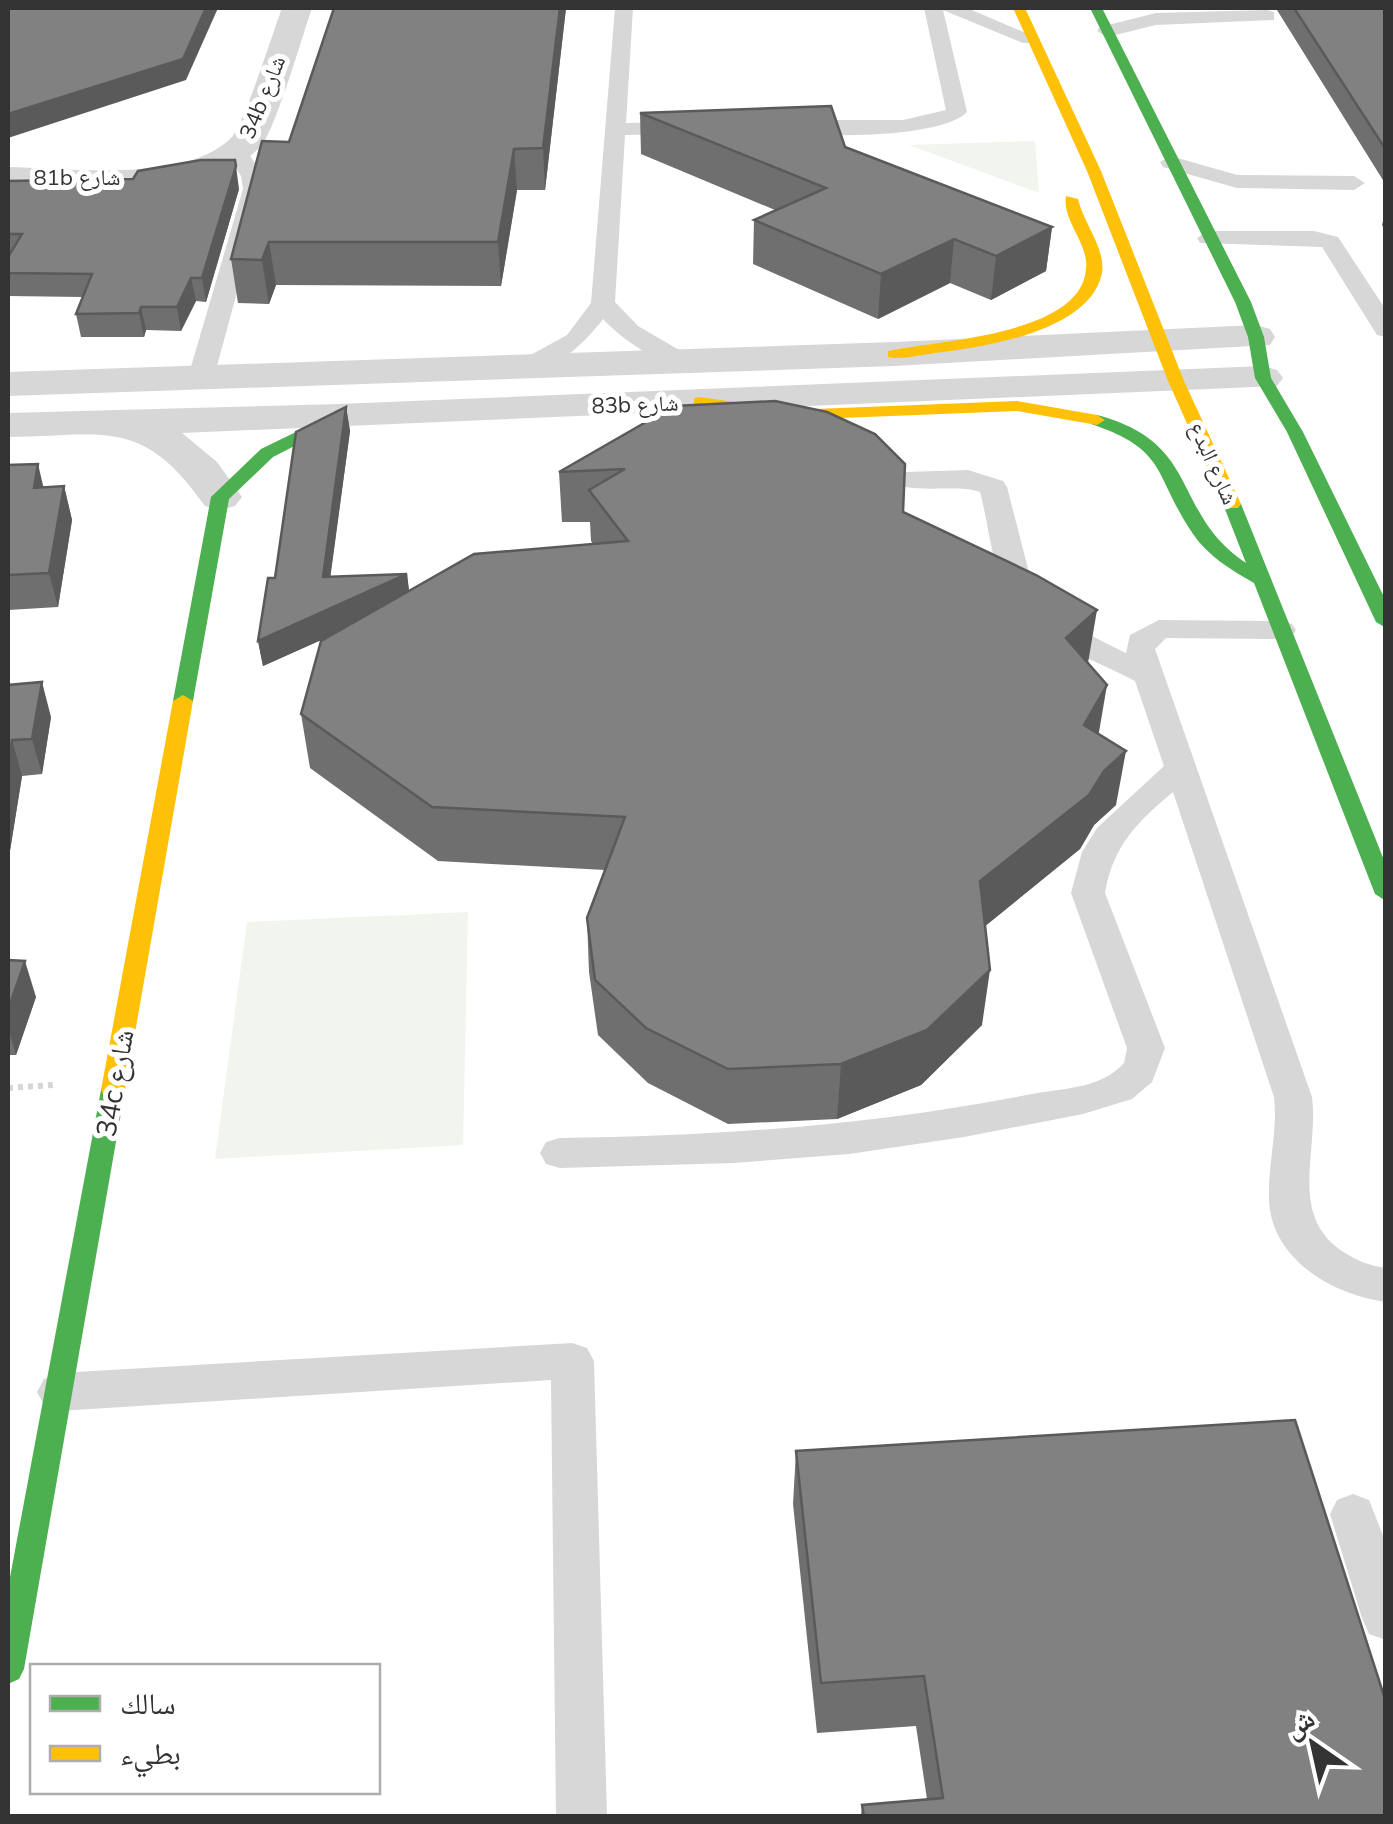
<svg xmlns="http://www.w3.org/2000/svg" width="1393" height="1824" font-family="Mulish,'Noto Naskh Arabic',sans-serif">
	<rect width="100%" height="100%" fill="#fff"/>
	<!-- green -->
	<g fill="#f1f5ed">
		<path d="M1035,141L1039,193L909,145Z"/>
		<path d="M468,912L463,1145L215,1159L247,922Z"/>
	</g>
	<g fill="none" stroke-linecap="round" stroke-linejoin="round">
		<!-- path -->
		<path stroke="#d6d6d6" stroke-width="6" stroke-dasharray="5 5" stroke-linecap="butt" d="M8,1088L53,1085"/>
		<!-- lane -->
		<g fill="#d7d7d7" fill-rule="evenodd">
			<path d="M615,8H633L626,123L687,122L697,128L687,134L625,135L615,302L638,326L698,361L685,369C655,361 625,342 603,319C587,341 546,381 516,373L512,368L516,363L567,335L591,303Z"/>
			<path d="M924,8H967L1040,39L1037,43H1023L943,10L967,112C943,138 817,139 782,130L779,126L789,120H903L946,110Z"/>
			<path d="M1267,10L1274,12V20L1156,25L1107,37L1097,31L1100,27L1156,13Z"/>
			<path d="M237,147L245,148L263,176L265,189L214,377L201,385L188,377L243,189L241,176L226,153Z"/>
			<path d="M1171,156L1237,175L1354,176L1365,183L1354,190L1237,188L1163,167L1160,162Z"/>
			<path d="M1208,231H1314L1338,237L1386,310V337L1377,335L1322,247L1200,243L1197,238Z"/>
			<path d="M968,470L1003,481L1007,487L1034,592C1057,621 1094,637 1126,653L1130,635L1159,620L1281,621L1292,624L1296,630L1292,636L1281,639L1166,638L1155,649L1312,1097C1319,1151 1288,1215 1342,1251C1356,1260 1369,1266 1386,1268V1302C1332,1295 1269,1258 1269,1197C1268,1163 1278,1131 1274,1097L1173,792C1137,822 1113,846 1105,893L1165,1048L1152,1082L1132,1099L1083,1114L964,1137L849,1154L734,1163L560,1168L546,1164L540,1153L546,1142L560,1138C720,1136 875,1125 1032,1094C1063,1088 1101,1089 1124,1063L1127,1048L1071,893L1082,852L1097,828L1164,766L1135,681C1093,659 1033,640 1008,596C993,572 988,521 980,492C957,483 907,496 892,480L906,472Z"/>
			<path d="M572,1343L587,1348L594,1361L607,1816H556L551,1380L59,1411L44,1405L37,1392L44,1379L59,1373Z"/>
			<path d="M1353,1494L1369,1500L1386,1543V1640L1369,1634L1362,1618L1330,1514L1337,1500Z"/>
		</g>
		<!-- street -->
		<g fill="#d7d7d7" fill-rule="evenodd">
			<path d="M282,8H312C303,34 275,131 261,146C208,204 79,190 8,187V167C68,168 187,184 232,137C245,122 273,32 282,8Z"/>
			<path d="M1256,325L1270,329L1275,337L1270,345L894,366L8,396V372L894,342Z"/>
			<path d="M1263,366L1277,370L1283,378L1277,386L182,433L217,462L242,497L235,506L220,510L205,506C142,416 104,436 8,437V413L339,404Z"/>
		</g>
		<!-- fast -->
		<g fill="#4caf50" fill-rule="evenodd">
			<path d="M1090,8H1102L1251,302L1264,337L1271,378L1303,432L1386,601V628L1376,622L1287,432L1255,378L1248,337L1235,302Z"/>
			<path d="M339,411L347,416L345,420L273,457L229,499L193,701L190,705H176L173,701L211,497L261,449Z"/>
			<path d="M1097,415C1203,443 1170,512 1246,563L1223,504L1232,499L1241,504L1386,865V901L1375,894L1254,583C1231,570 1208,556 1193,534C1153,475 1169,450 1091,424L1089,420Z"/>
			<path d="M113,1081L122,1084L125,1090L24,1669L19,1679L8,1684V1588L101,1090L104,1084Z"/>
		</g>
		<!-- slow -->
		<g fill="#ffc107" fill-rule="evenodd">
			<path d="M1013,8H1025L1101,171L1184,381L1241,504L1238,508H1226L1223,504L1168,381L1087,171Z"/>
			<path d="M1066,196L1078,199C1083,222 1106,249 1102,273C1090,332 983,347 935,353C920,355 903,360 888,357V351C936,340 1081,336 1086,269C1089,243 1062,221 1066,196Z"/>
			<path d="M700,397L790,410L1017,401L1097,415L1105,420L1097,425L1017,411L790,420L694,406V398Z"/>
			<path d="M183,695L193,701L125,1090L122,1096H104L101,1090L173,701Z"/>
		</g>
	</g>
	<!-- wall -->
	<g fill="#6f6f6f">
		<path d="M334,8H566L545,190H517L501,286L276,285L269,304L238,303L231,259L289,142Z"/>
		<path d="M1273,8H1386V185L1277,10Z"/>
		<path d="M640,113L845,147L1052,227L1046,271L991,300L950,283L878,319L753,264L754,220L775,210L641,154Z"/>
		<path d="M8,181L239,189L206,302L196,301L181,331L146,330L144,337H81L76,314L83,297L8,296Z"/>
		<path d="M1386,209V232L1382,225Z"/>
		<path d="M674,406L903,512L1088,663L1098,734L1116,805L1094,825L1080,849L985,926L982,1025L921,1085L837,1119L728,1124L648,1083L598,1035L589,972L587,918L605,870L438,861L310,768L301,714L328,637L263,666L258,641L275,578L346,407L350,431L330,577L407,574L409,591L593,544L591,541L590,522H562L559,472Z"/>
		<path d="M8,465L44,488L64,486L72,520L58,607L8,610Z"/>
		<path d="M8,685L51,717L42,774L22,776L8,863Z"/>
		<path d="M8,960L36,997L16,1055H8Z"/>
		<path d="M796,1451L1386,1816H861L862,1805L927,1799L916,1726L817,1733L793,1504Z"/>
	</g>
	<!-- shaded-wall -->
	<g fill="#5a5a5a">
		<path d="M206,8H218L186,80L8,138V114Z"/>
		<path d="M560,8H566L545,190L543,148Z"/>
		<path d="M514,149L517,190L501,286L498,242Z"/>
		<path d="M236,166L239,189L206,302L202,278Z"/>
		<path d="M1052,227L1046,271L991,300L996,256Z"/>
		<path d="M954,239L950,283L878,319L881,274Z"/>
		<path d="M269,242L276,285L269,304L262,260Z"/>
		<path d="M191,278L196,301L181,331L177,307Z"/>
		<path d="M141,307L146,330L144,337L139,313Z"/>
		<path d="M346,407L350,431L327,602L323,577Z"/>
		<path d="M38,464L46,498L34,488Z"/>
		<path d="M64,486L72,520L58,607L49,573Z"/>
		<path d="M407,574L410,600L263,666L258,641Z"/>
		<path d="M1097,610L1088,663L1066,638Z"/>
		<path d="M42,682L51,717L42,774L32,739Z"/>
		<path d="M1107,685L1098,738L1084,725Z"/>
		<path d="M12,740L22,776L8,863V766Z"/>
		<path d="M1126,751L1116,805L1094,825L1080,849L973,936L980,881Z"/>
		<path d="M25,961L36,997L16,1055L8,1027V1010Z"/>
		<path d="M990,970L982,1025L921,1085L837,1119L841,1064Z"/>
	</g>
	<!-- building -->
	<g fill="#818181" stroke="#5a5a5a" stroke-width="2.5">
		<path d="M8,8H206L183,59L8,114Z"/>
		<path d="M334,8H560L543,148L514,149L498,242H269L262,260L231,259L262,141L289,142Z"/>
		<path d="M1294,8H1386V150Z"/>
		<path d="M831,106L845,147L1052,227L996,256L954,239L881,274L754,220L826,188L640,113Z"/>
		<path d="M201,160H235L236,166L202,278H191L177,307H141L139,313L76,314L92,274L8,273V257L22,234H8V181L133,179L138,171Z"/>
		<path d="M775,401L827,412L875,434L905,464L903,512L1036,575L1097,610L1066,638L1107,685L1084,725L1126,751L1104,771L1089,795L980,881L990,970L927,1030L841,1064L728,1069L646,1028L595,980L587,918L625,817L432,807L301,714L321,641L474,554L628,541L589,490L625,469L559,472L674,406Z"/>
		<path d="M346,407L323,577L407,574L258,641L268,578H275L296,432Z"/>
		<path d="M38,464L34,488L64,486L49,573L8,575V465Z"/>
		<path d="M42,682L32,739L12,740L8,766V685Z"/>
		<path d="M8,960L25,961L8,1010Z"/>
		<path d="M1295,1420L1386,1702V1816H864L862,1805L943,1798L924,1676L821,1683L796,1451Z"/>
	</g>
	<g text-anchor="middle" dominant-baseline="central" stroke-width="10" stroke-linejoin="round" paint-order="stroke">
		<!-- far-street labels -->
		<g font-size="22" fill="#333" stroke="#fff">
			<text transform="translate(262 97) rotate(-68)">34b شارع</text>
			<text x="77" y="177">81b شارع</text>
			<text transform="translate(635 404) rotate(-2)">83b شارع</text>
			<text transform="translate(1214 463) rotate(66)">شارع البدع</text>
		</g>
		<!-- street labels -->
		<g font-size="28" fill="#333" stroke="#fff">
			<text transform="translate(114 1083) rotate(-80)">34c شارع</text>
		</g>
	</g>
	<!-- border -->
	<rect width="1393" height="1824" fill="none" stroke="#333333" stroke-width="20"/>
	<!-- legend -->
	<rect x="30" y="1664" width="350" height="130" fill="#ffffff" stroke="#adadad" stroke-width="2.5"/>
	<rect x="50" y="1696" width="50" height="15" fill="#4caf50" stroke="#adadad" stroke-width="2.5"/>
	<text x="120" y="1714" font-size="30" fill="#333333">سالك</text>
	<rect x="50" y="1746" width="50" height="15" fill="#ffc107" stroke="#adadad" stroke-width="2.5"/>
	<text x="120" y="1764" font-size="30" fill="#333333">بطيء</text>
	<!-- north arrow -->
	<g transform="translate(1313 1744) rotate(326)" stroke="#ffffff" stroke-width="8" paint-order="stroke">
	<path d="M0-8L18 38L0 25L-18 38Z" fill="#333333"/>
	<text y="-15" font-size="28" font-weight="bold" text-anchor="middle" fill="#333333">ش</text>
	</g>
</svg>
